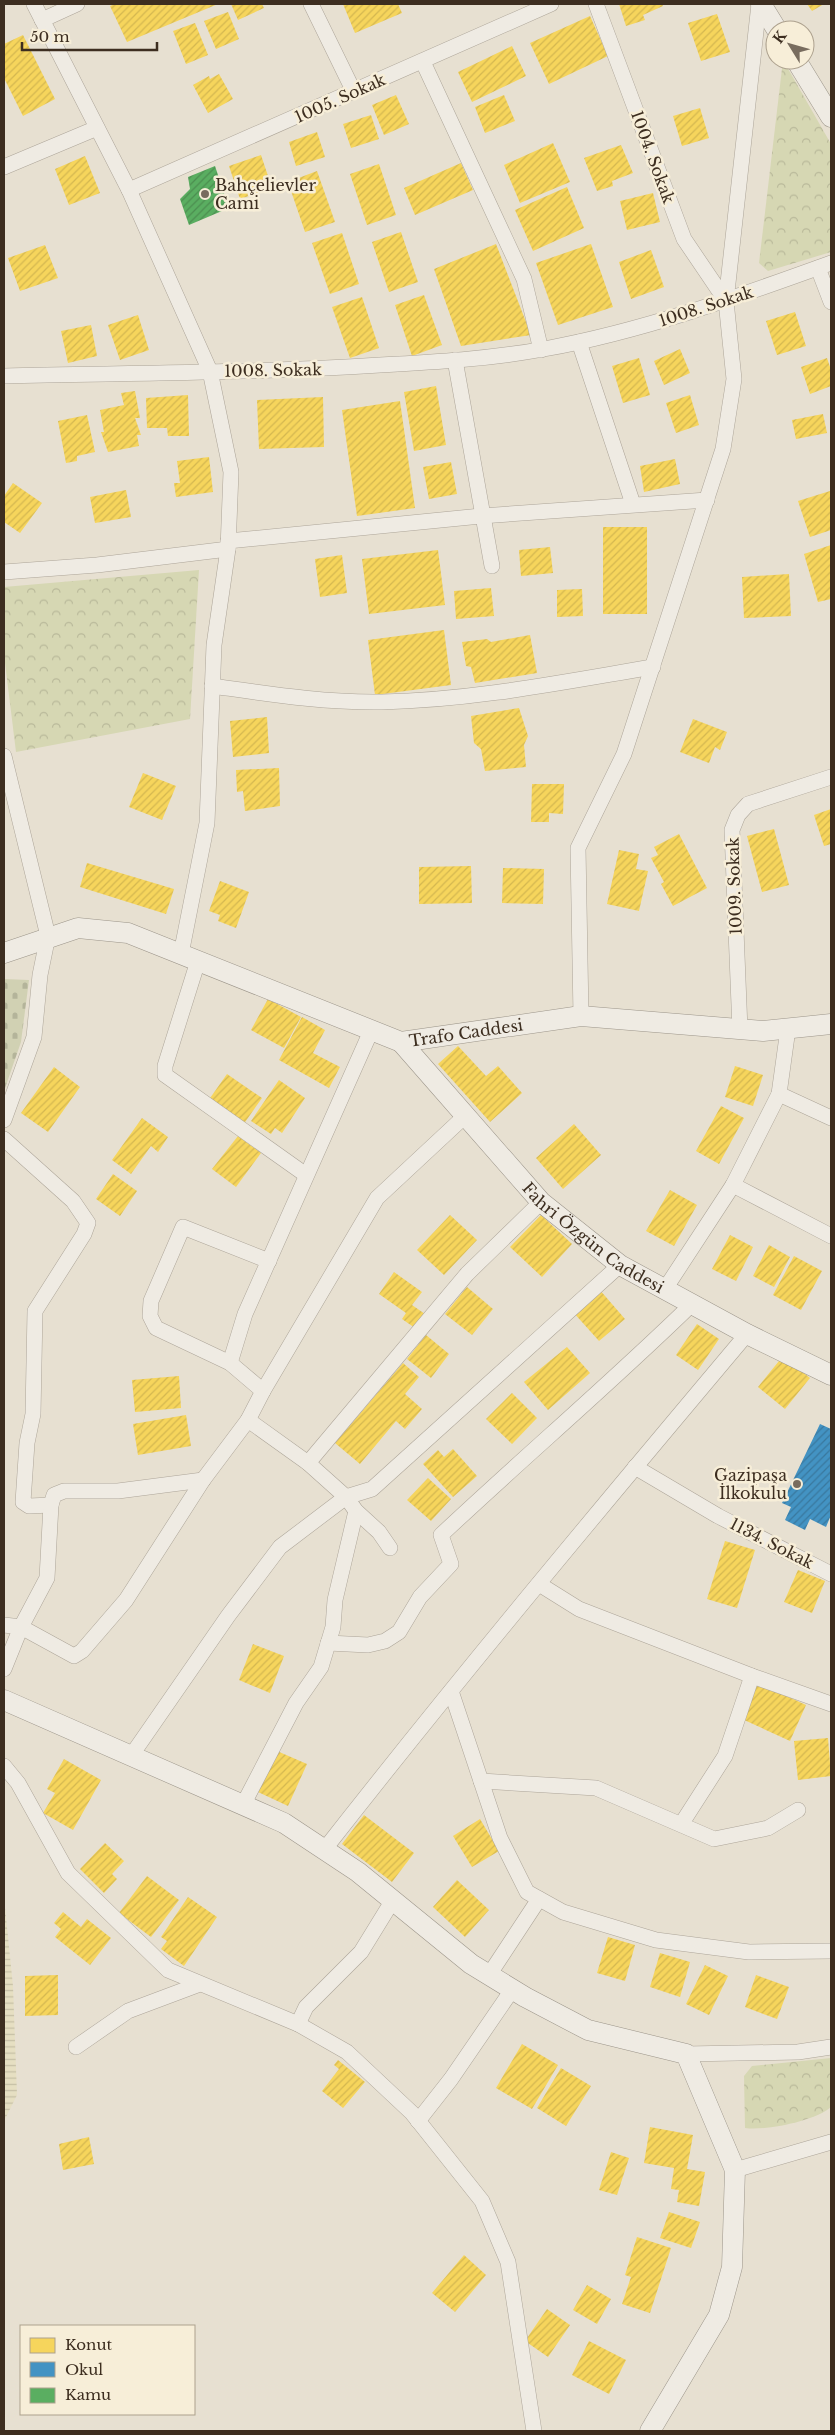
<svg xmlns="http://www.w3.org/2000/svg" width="835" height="2435" font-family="'Libre Baskerville',serif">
	<defs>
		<pattern id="farmland-rules" width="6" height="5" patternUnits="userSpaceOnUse" patternTransform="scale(1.25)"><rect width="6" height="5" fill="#e6dfc2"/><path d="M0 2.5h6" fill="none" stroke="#c6c0a6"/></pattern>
		<pattern id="forest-crowns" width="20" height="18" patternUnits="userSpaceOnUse" patternTransform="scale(1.25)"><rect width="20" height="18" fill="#d6d7b3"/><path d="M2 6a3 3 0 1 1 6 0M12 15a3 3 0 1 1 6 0" fill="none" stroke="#b9b99a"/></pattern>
		<pattern id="cemetery-stones" width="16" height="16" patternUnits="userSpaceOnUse" patternTransform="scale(1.25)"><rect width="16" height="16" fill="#d1d1b3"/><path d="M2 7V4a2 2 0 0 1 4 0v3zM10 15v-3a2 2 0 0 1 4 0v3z" fill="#b4b49a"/></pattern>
		<pattern id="homes-hatch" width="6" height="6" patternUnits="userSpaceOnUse" patternTransform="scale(1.25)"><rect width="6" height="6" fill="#f6d55c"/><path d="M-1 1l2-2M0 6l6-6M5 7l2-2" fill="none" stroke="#d4b750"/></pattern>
		<pattern id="schools-hatch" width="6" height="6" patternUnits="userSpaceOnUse" patternTransform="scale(1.25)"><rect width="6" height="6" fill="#4393c3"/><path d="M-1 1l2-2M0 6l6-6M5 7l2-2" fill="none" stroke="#39789e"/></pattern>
		<pattern id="public-hatch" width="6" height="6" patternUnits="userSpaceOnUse" patternTransform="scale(1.25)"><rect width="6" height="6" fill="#5aae61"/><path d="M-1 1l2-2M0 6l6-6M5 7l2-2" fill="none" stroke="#4c8e50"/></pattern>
	</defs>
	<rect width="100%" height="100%" fill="#e7e0d1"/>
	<!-- farmland -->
	<path fill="url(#farmland-rules)" d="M4,1898L13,1986L17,2095L4,2121Z"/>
	<!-- forest -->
	<g fill="url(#forest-crowns)">
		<path d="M783,60L831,144V252L768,271L759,263Z"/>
		<path d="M199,570L190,719L16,752L4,655V587Z"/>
		<path d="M831,2058V2107C815,2121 766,2131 745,2128L744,2076L752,2066Z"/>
	</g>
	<!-- cemetery -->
	<path fill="url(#cemetery-stones)" d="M4,979L29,980L21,1042L4,1091Z"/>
	<!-- homes -->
	<g fill="url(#homes-hatch)">
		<path d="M115,4H218L127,42L110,6Z"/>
		<path d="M231,4H262L264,8L238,20Z"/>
		<path d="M343,4H398L402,13L355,33Z"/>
		<path d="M619,4H662L663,6L643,15L645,20L626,26Z"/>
		<path d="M807,4H824L812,11Z"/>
		<path d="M228,12L239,39L216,49L204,21Z"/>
		<path d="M717,14L730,52L701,61L688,23Z"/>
		<path d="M590,16L608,56L549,84L530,43Z"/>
		<path d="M195,23L208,55L186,64L173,31Z"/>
		<path d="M23,35L55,99L23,116L4,78V44Z"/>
		<path d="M512,46L526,76L472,102L458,72Z"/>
		<path d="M219,74L233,99L208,113L193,85L209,76L210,79Z"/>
		<path d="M396,95L409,124L384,135L372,105Z"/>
		<path d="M504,95L515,121L485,133L475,107Z"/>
		<path d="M700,108L709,138L682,146L673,116Z"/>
		<path d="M371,115L379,139L351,148L343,124Z"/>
		<path d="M317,132L325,157L296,166L289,142Z"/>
		<path d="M553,143L570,182L520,203L504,165Z"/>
		<path d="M621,145L633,173L612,181L613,186L597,191L584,158Z"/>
		<path d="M261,155L272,188L240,199L229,166Z"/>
		<path d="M85,156L100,193L69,205L55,169Z"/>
		<path d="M461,163L473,190L415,215L404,188Z"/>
		<path d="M379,164L396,215L367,225L350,174Z"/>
		<path d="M317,171L335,222L305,232L288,182Z"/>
		<path d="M567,187L584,228L533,251L515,210Z"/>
		<path d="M653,193L660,222L627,230L620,201Z"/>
		<path d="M401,232L418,282L389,292L372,242Z"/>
		<path d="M342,233L359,284L330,294L312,243Z"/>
		<path d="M496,244L531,335L461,346L434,269Z"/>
		<path d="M591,244L613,307L558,325L536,263Z"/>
		<path d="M45,245L58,278L20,291L8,258Z"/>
		<path d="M651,250L664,287L631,299L619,262Z"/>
		<path d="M424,295L442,345L412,356L395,305Z"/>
		<path d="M362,297L379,348L350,358L332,307Z"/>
		<path d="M795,312L806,346L777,355L766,321Z"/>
		<path d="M138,315L149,350L120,360L108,325Z"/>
		<path d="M91,325L97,356L68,363L61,331Z"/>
		<path d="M680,349L690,373L664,385L654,361Z"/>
		<path d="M639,358L650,395L623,403L612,366Z"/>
		<path d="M827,358L831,370V386L810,394L801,367Z"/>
		<path d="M436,386L446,445L414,451L404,392Z"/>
		<path d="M135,391L140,418H135L141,435H137L139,446L108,452L101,432H104L100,410L124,405L121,393Z"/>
		<path d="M188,395L189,436H168L167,428H147L146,398Z"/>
		<path d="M690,395L699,425L676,433L666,403Z"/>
		<path d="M323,397L324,447L259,449L257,400Z"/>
		<path d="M400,401L415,508L357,516L342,410Z"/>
		<path d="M823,414L827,433L796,439L792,420Z"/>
		<path d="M87,415L95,452L77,456V461L66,463L58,421Z"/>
		<path d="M209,457L213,492L176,497L174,483H180L177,461Z"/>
		<path d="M675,459L680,484L644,492L640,466Z"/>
		<path d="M451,462L457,494L429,499L423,467Z"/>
		<path d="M13,483L42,503L20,533L4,522V496Z"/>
		<path d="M126,490L131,517L95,523L90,497Z"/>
		<path d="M830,491L831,530L810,537L798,501Z"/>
		<rect x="603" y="527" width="44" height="87"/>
		<path d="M831,545V599L818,602L804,554Z"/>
		<path d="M550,547L553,573L521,576L519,550Z"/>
		<path d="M438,550L445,605L369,614L362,559Z"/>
		<path d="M342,555L347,593L320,597L315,559Z"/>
		<path d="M789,574L791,616L744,618L742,577Z"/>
		<path d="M491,588L494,616L456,619L454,591Z"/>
		<path d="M582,589L583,616L557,617V590Z"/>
		<path d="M444,630L451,685L375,695L368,640Z"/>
		<path d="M530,635L537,673L475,683L471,667L466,666L462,642L487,639L491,642Z"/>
		<path d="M519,708L528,736L524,745L526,767L485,771L481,749L474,743L471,716Z"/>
		<path d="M267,717L269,753L233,757L230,721Z"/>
		<path d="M693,719L727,732L720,750L715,747L709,763L680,752Z"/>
		<path d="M279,768L280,806L245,811L243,791L237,792L236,770Z"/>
		<path d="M143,773L176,786L162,820L129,807Z"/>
		<path d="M532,784H564L563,814L549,813V822H531Z"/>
		<path d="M831,809V844L824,846L814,815Z"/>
		<path d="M774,829L789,885L762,892L747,836Z"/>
		<path d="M679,834L707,888L673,906L661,884L664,882L651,858L658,855L654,847Z"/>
		<path d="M619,850L639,854L636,869L648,871L639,911L607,904Z"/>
		<path d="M87,863L174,889L166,914L80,887Z"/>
		<path d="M471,866L472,903L419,904V867Z"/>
		<path d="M503,868L544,869L543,904L502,903Z"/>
		<path d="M220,881L249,892L236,928L218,921L220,915L209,911Z"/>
		<path d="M268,999L301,1017L284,1048L251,1030Z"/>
		<path d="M302,1017L325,1030L313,1053L340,1067L329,1088L279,1060Z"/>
		<path d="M458,1046L486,1076L498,1066L522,1093L490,1122L438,1064Z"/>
		<path d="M735,1066L763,1075L753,1106L725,1097Z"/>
		<path d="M54,1067L80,1087L48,1132L21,1113Z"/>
		<path d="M227,1074L262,1098L243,1125L208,1101Z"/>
		<path d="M279,1080L305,1098L282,1133L275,1128L271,1134L251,1121Z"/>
		<path d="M721,1106L744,1118L719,1164L696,1151Z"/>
		<path d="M142,1118L168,1137L158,1152L151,1146L131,1174L112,1160Z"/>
		<path d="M574,1124L601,1155L563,1189L536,1158Z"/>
		<path d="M238,1136L261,1153L236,1187L212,1169Z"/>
		<path d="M113,1174L137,1191L120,1216L96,1199Z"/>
		<path d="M670,1190L697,1205L674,1246L646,1231Z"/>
		<path d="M450,1215L477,1240L444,1275L417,1250Z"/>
		<path d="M541,1215L572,1244L542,1277L510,1247Z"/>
		<path d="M730,1235L753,1247L736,1281L712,1269Z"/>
		<path d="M769,1245L790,1257L774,1287L753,1276Z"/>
		<path d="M794,1256L822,1271L801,1310L773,1295Z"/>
		<path d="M394,1272L422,1292L412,1305L425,1314L415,1328L402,1319L406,1313L379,1294Z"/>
		<path d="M467,1287L493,1309L472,1335L445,1314Z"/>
		<path d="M599,1289L625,1319L599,1341L573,1312Z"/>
		<path d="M697,1324L719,1339L698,1370L676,1355Z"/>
		<path d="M426,1335L449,1354L431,1378L407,1359Z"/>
		<path d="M567,1347L590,1373L548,1410L524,1382Z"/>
		<path d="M783,1356L810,1378L785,1409L758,1387Z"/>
		<path d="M403,1363L419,1377L405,1394L422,1409L405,1429L396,1421L360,1464L335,1443Z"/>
		<path d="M179,1376L181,1408L135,1412L132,1380Z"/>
		<path d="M512,1393L537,1418L512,1444L486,1419Z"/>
		<path d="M186,1415L191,1446L138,1455L133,1424Z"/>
		<path d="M453,1449L477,1476L453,1497L423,1464L438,1450L444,1457Z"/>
		<path d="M428,1478L451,1499L431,1521L407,1500Z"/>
		<path d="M725,1541L755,1550L737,1608L707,1599Z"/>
		<path d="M798,1570L825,1581L812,1613L784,1602Z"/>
		<path d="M253,1644L284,1656L270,1693L239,1680Z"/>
		<path d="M758,1683L806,1705L790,1741L742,1719Z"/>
		<path d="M828,1738L831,1776L798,1780L794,1741Z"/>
		<path d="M277,1751L307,1764L288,1806L258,1792Z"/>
		<path d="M64,1759L101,1780L73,1830L43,1813L55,1793L47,1789Z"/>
		<path d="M364,1815L414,1853L392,1882L342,1844Z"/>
		<path d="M480,1819L499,1851L472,1867L453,1836Z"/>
		<path d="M105,1843L124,1861L112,1874L117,1879L104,1893L80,1869Z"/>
		<path d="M147,1876L179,1900L151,1937L119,1913Z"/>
		<path d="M457,1880L489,1910L465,1937L433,1907Z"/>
		<path d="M188,1897L217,1917L184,1966L161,1949L167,1941L161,1937Z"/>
		<path d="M63,1912L81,1927L87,1919L111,1938L90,1965L55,1937L61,1929L54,1923Z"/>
		<path d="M608,1937L635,1945L625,1981L597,1973Z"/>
		<path d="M660,1953L690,1962L680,1997L650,1987Z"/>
		<path d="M705,1965L728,1976L709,2015L686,2004Z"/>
		<path d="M58,1975V2015L25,2016V1976Z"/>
		<path d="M756,1975L789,1987L777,2019L745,2007Z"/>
		<path d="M522,2044L558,2065L532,2109L496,2088Z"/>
		<path d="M338,2060L365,2082L343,2108L322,2091L339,2069L334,2065Z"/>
		<path d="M561,2068L591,2086L566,2126L537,2108Z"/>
		<path d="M650,2127L693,2135L687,2169L705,2172L699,2206L677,2202L679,2190L671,2189L674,2168L644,2163Z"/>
		<path d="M89,2137L94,2164L63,2170L59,2144Z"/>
		<path d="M611,2152L629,2158L617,2195L599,2190Z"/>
		<path d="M669,2212L700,2222L691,2248L660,2238Z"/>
		<path d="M637,2237L671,2248L650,2313L622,2304L631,2277L625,2275Z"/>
		<path d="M464,2255L486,2275L455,2312L432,2293Z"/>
		<path d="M587,2285L611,2299L597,2324L573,2310Z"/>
		<path d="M547,2309L570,2325L548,2357L525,2341Z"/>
		<path d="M589,2341L626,2360L609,2394L572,2375Z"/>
	</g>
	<!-- schools -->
	<path fill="url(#schools-hatch)" d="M820,1424L831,1429V1515L826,1527L810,1519L805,1530L785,1520L791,1507L782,1503Z"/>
	<!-- public -->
	<path fill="url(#public-hatch)" d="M215,166L229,208L189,225L180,199L190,189L188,177Z"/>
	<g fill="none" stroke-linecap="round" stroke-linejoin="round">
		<!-- street casing -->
		<g stroke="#ada599" stroke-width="16">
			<g id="street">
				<path d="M34,4L129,190L210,371L231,472L228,549L214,645L207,823L181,954"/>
				<path d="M311,4L354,92"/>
				<path d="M596,4L684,239L726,301"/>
				<path d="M42,20L77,4"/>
				<path d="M423,62L524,279L541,350"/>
				<path d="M4,167L97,128"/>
				<path d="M129,190L551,4"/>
				<path d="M818,268L831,302"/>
				<path d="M579,342L633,504"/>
				<path d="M455,360L492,566"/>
				<path d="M4,376C129,373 255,373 380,365C435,362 490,359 544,349C643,331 737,297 831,263"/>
				<path d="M228,541L481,516L707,500"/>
				<path d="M4,572L97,565L228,549"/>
				<path d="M212,686C269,694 325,703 382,702C474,700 563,682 653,667"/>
				<path d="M4,756L48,936L40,975L34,1037L4,1120"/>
				<path d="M198,961L165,1066V1075L306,1175"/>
				<path d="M581,1016L578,848L624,754L723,449L734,379L726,301L759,4"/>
				<path d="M740,1030L732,830L738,815L748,804L831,777"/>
				<path d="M779,1094L831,1118"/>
				<path d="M4,1139L73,1201L88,1223L84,1234L35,1311L33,1414L27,1443L23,1502L29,1506L51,1505"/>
				<path d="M733,1185L831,1236"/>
				<path d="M665,1289L733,1185L779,1094L788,1029"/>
				<path d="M230,1363L245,1314L371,1031"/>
				<path d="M263,1391L230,1363L156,1328L150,1316L151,1301L183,1227L269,1261"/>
				<path d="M248,1420L308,1463L346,1497L356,1511L379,1532L390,1548"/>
				<path d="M308,1463L467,1274L541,1202"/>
				<path d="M635,1467L718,1516L831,1574"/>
				<path d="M539,1584L579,1609L752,1676L831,1704"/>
				<path d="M4,1625L21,1627L74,1656L82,1651L126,1600L203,1480L248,1420L263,1391L377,1198L465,1116"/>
				<path d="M328,1643L368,1645L385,1641L399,1632L420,1597L451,1564L441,1535C524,1457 611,1383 692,1304"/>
				<path d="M4,1669L21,1627L47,1578L51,1505L54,1495L64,1491H118L203,1480"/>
				<path d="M451,1691L500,1838L527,1892L563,1912L656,1940L749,1952L831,1951"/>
				<path d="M131,1756L228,1616L280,1547L346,1497L372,1489L620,1265"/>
				<path d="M4,1766L18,1783L68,1873L168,1970L298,2024L347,2052L412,2113L482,2201L508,2262L534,2431"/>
				<path d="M481,1781L596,1788L714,1839L768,1828L798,1810"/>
				<path d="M243,1805L296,1703L321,1667L333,1627L335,1600L356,1511"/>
				<path d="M682,1823L725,1756L752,1676"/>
				<path d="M324,1850C461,1675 604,1504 747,1334"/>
				<path d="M489,1975L539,1899"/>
				<path d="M298,2024L306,2007L361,1952L393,1900"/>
				<path d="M76,2047L128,2011L200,1984"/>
				<path d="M686,2054L798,2052L831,2047"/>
				<path d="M418,2121L451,2079L512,1990"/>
				<path d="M735,2170L831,2142"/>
			</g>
		</g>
		<!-- secondary casing -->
		<g stroke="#9c958a" stroke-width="21">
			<g id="secondary">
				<path d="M761,4L777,30"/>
				<path d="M796,60L831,117"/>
				<path id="s1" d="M4,953L78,928L128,933L401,1042L581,1016L763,1031L831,1024"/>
				<path id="s2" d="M401,1042L541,1202L620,1265L747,1334L831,1375"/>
				<path d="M4,1700L284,1823L358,1872L471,1964L525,1997L588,2030L686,2054L735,2170L732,2267L719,2315L650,2431"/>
			</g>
		</g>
		<!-- street -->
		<use href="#street" stroke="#efebe3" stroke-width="15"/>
		<!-- secondary -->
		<use href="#secondary" stroke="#efebe3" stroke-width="20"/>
	</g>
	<!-- markers -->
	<g fill="#786c5e" stroke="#f7eed8" stroke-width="2">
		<circle cx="205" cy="194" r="5"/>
		<circle cx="797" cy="1484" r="5"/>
	</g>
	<g text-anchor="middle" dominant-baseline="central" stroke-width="5" stroke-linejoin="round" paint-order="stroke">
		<!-- street labels -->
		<g font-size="16" fill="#3d2e20" stroke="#f7eed8">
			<text transform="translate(340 98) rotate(-24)">1005. Sokak</text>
			<text transform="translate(653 157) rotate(70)">1004. Sokak</text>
			<text transform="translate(706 306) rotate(-18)">1008. Sokak</text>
			<text transform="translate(273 370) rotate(-1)">1008. Sokak</text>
			<text transform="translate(734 886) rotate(-92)">1009. Sokak</text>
			<text stroke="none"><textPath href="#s1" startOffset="488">Trafo Caddesi</textPath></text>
			<text stroke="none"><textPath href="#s2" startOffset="276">Fahri Özgün Caddesi</textPath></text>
			<text transform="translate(772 1543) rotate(27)">1134. Sokak</text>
		</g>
		<!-- poi labels -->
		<g font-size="16" fill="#3d2e20" stroke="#f7eed8" text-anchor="start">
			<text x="215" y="185">Bahçelievler<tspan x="215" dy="18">Cami</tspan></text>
			<text x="787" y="1475" text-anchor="end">Gazipaşa<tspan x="787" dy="18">İlkokulu</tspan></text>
		</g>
	</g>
	<!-- border -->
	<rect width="835" height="2435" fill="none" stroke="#3d2e20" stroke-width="10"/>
	<!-- legend -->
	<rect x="20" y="2325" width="175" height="90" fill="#f7eed8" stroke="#ada18e"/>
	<rect x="30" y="2338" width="25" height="15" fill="#f6d55c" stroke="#ada18e"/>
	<text x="65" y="2350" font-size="15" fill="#3d2e20">Konut</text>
	<rect x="30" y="2362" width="25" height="15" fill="#4393c3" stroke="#ada18e"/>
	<text x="65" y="2375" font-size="15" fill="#3d2e20">Okul</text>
	<rect x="30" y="2388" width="25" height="15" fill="#5aae61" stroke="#ada18e"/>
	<text x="65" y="2400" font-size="15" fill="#3d2e20">Kamu</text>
	<!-- north arrow -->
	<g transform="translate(790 45) rotate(307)"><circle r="24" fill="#f7eed8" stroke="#ada18e"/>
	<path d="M0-4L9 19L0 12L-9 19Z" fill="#786c5e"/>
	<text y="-8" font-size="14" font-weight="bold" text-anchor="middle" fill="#3d2e20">K</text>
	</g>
	<!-- scale -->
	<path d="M22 42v8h135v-8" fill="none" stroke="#3d2e20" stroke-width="2.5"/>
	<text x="30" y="42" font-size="15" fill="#3d2e20" stroke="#f7eed8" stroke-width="4" paint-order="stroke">50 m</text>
</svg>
